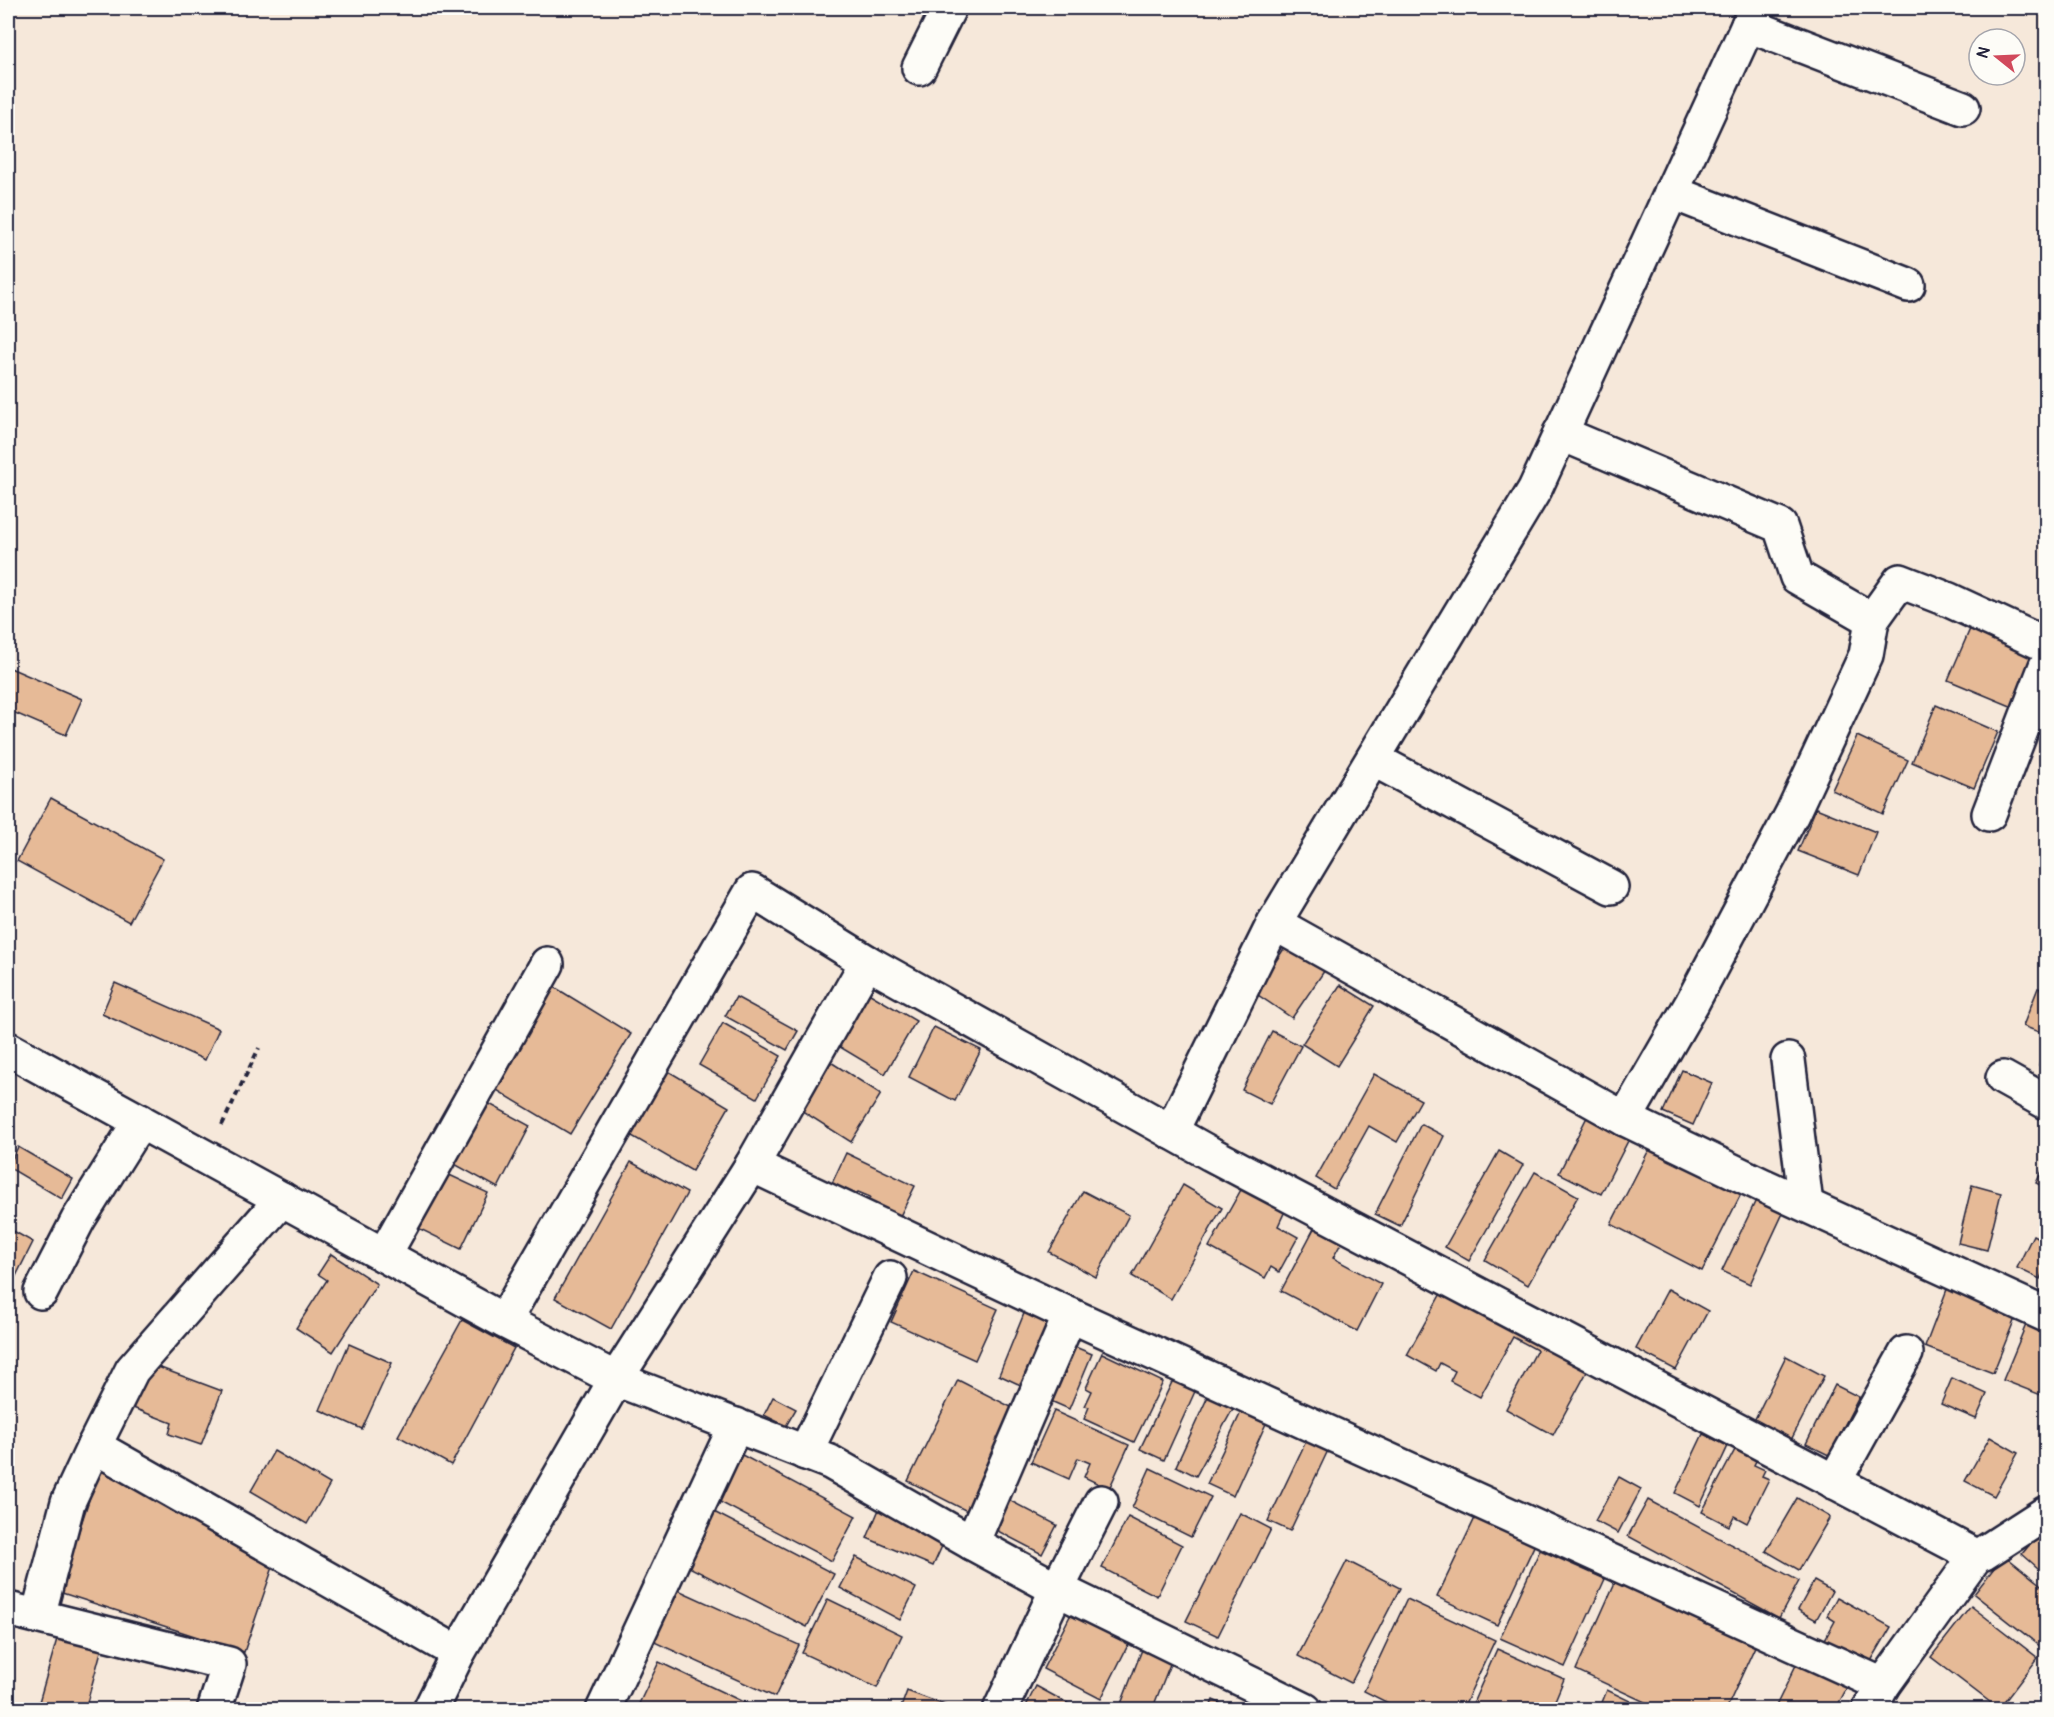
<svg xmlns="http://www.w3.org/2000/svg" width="2054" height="1717" font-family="Pangolin,sans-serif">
	<rect width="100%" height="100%" fill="#f6e8da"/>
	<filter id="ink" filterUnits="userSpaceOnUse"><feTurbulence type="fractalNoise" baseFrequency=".0167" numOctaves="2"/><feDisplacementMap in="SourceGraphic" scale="12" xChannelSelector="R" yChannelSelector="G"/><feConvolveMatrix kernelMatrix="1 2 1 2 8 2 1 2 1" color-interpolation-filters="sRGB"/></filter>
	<g filter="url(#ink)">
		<!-- building -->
		<g fill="#e6ba97" stroke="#22223b" stroke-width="1.5">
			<path d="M1970,629L2034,655L2013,707L1948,680Z"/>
			<path d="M8,667L82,699L66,735L8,710Z"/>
			<path d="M1936,705L1998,732L1974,788L1912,762Z"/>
			<path d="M1857,736L1908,760L1883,814L1832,790Z"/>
			<path d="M51,798L163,859L129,922L17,861Z"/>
			<path d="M1816,808L1876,832L1859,875L1798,851Z"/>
			<path d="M1289,941L1327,967L1292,1018L1255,993Z"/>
			<path d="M115,983L219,1029L205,1060L102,1014Z"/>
			<path d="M551,985L631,1034L570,1134L490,1086Z"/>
			<path d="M1340,985L1374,1006L1337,1066L1302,1044Z"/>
			<path d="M2038,988L2046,991V1035L2023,1026Z"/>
			<path d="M865,991L916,1021L885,1074L835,1044Z"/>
			<path d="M736,997L798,1031L787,1050L725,1016Z"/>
			<path d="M723,1023L781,1056L757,1098L699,1065Z"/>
			<path d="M934,1027L981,1050L955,1101L909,1077Z"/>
			<path d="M1272,1031L1301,1046L1270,1104L1242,1090Z"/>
			<path d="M2046,1045V1068L2039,1065Z"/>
			<path d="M826,1059L881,1094L851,1142L796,1107Z"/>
			<path d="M663,1068L729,1107L692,1171L625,1132Z"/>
			<path d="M1682,1070L1712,1083L1693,1125L1663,1112Z"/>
			<path d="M1374,1074L1421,1100L1397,1142L1369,1126L1334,1189L1316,1178Z"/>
			<path d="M482,1100L530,1126L498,1188L449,1161Z"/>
			<path d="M1590,1111L1632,1133L1601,1194L1559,1173Z"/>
			<path d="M1421,1124L1444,1136L1400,1226L1375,1214Z"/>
			<path d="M1653,1142L1744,1188L1702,1271L1611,1224Z"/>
			<path d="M18,1147L73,1179L62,1199L8,1167Z"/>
			<path d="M1499,1151L1523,1165L1469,1261L1445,1247Z"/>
			<path d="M846,1153L915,1186L895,1226L863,1211L870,1197L858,1192L852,1205L827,1194Z"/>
			<path d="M631,1162L687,1193L611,1329L555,1298Z"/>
			<path d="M2046,1163V1188L2036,1183Z"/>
			<path d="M443,1172L488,1193L461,1249L416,1227Z"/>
			<path d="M1535,1172L1578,1196L1528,1285L1485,1260Z"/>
			<path d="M1183,1185L1222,1208L1171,1299L1132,1276Z"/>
			<path d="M1972,1185L2001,1193L1987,1250L1958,1243Z"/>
			<path d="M1242,1188L1285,1211L1278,1226L1298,1237L1279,1272L1271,1267L1265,1278L1209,1247Z"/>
			<path d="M1083,1191L1129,1215L1096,1277L1049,1252Z"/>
			<path d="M1757,1198L1784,1211L1750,1284L1722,1271Z"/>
			<path d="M1318,1221L1345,1236L1333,1258L1381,1284L1357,1331L1281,1291Z"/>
			<path d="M8,1228L33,1242L8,1292Z"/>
			<path d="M2033,1235L2046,1242V1265L2040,1279L2017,1268Z"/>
			<path d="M331,1254L377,1284L333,1352L296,1328L327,1280L318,1274Z"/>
			<path d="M914,1271L998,1309L975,1360L891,1322Z"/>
			<path d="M1949,1284L2018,1311L1993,1373L1925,1347Z"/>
			<path d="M1444,1288L1589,1368L1553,1435L1506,1409L1537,1350L1513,1337L1480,1397L1450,1381L1455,1371L1440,1363L1436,1371L1407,1355Z"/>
			<path d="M1668,1289L1708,1311L1676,1370L1636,1349Z"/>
			<path d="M1025,1311L1054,1323L1027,1388L999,1375Z"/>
			<path d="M2030,1315L2046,1321V1397L2003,1380Z"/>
			<path d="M462,1320L514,1348L451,1465L398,1436Z"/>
			<path d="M349,1344L392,1363L362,1429L320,1410Z"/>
			<path d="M1068,1344L1092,1354L1069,1409L1044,1398Z"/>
			<path d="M1102,1353L1163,1382L1134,1442L1084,1419L1089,1407L1085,1406L1092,1391L1086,1388Z"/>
			<path d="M1786,1356L1824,1376L1791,1440L1754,1421Z"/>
			<path d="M150,1364L222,1391L201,1445L169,1434L172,1423L133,1408Z"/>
			<path d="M1174,1378L1197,1387L1164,1460L1140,1449Z"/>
			<path d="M1952,1378L1987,1394L1976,1419L1941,1404Z"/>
			<path d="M958,1380L1017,1410L967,1511L908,1481Z"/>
			<path d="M1835,1385L1859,1397L1842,1430L1851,1435L1839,1460L1806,1444Z"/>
			<path d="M1210,1392L1236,1403L1196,1476L1176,1466Z"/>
			<path d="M773,1397L796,1409L786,1426L764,1415Z"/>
			<path d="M1244,1406L1269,1417L1233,1496L1207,1484Z"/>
			<path d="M1054,1411L1129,1445L1109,1489L1084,1477L1090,1463L1078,1458L1069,1479L1031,1462Z"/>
			<path d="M1703,1434L1728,1446L1700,1506L1675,1493Z"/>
			<path d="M1309,1435L1331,1444L1290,1531L1268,1521Z"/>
			<path d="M1990,1437L2018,1453L1994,1496L1965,1481Z"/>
			<path d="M1737,1446L1758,1457L1754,1465L1765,1470L1762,1476L1769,1479L1747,1523L1734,1516L1729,1526L1702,1512Z"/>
			<path d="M274,1451L330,1484L307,1524L251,1491Z"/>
			<path d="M742,1455L856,1516L832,1561L718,1501Z"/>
			<path d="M102,1460L273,1567L244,1652L59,1592Z"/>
			<path d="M1150,1468L1211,1497L1191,1537L1132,1508Z"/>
			<path d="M1619,1477L1641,1489L1618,1533L1595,1521Z"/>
			<path d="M1005,1498L1057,1525L1042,1554L990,1527Z"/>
			<path d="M1797,1498L1830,1517L1799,1570L1766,1551Z"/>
			<path d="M1648,1500L1799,1581L1779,1618L1628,1536Z"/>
			<path d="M880,1507L947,1535L933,1566L867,1538Z"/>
			<path d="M712,1511L834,1574L807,1627L685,1565Z"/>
			<path d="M1240,1513L1271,1529L1218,1636L1186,1621Z"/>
			<path d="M1476,1516L1535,1544L1497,1625L1437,1597Z"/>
			<path d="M1128,1517L1182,1545L1157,1596L1102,1568Z"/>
			<path d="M2040,1532L2046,1537V1575L2022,1554Z"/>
			<path d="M1540,1550L1605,1579L1565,1667L1500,1638Z"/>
			<path d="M2004,1555L2046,1589V1651L1974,1594Z"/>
			<path d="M856,1557L916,1588L900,1620L840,1588Z"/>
			<path d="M1347,1561L1400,1588L1351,1683L1298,1656Z"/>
			<path d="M1617,1578L1757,1642L1726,1710H1662L1576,1670Z"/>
			<path d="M1814,1581L1832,1591L1816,1620L1798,1610Z"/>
			<path d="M676,1589L799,1645L775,1697L652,1641Z"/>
			<path d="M1837,1597L1891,1627L1867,1668L1823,1643L1835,1621L1827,1616Z"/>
			<path d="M828,1599L902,1635L877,1688L802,1653Z"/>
			<path d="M1407,1599L1495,1640L1462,1710H1402L1364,1691Z"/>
			<path d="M1971,1606L2038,1658L1999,1709L1931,1657Z"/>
			<path d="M1072,1612L1130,1641L1101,1699L1043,1669Z"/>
			<path d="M59,1632L103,1644L85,1710H65L39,1702Z"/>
			<path d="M1143,1647L1172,1659L1152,1710H1133L1121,1704Z"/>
			<path d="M1497,1649L1564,1679L1551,1710H1470Z"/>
			<path d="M1798,1661L1848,1686L1835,1710H1774Z"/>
			<path d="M659,1662L760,1710H636Z"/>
			<path d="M1036,1686L1080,1710H1024Z"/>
			<path d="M1607,1690L1630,1701L1626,1710H1599Z"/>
			<path d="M907,1691L958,1710H900Z"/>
			<path d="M1213,1700L1235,1710H1209Z"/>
		</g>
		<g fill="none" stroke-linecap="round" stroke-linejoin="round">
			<!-- street casing -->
			<g stroke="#22223b" stroke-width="38">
				<g id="street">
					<path d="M1748,25L1963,108"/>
					<path d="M919,68L949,8"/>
					<path d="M1671,192L1908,285"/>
					<path d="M1560,433L1780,526L1797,577L1872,620L1900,581L1949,600L2046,645"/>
					<path d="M1373,759L1611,887"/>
					<path d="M1989,814L2046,666"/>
					<path d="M1274,923L1625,1119L1760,1184L2046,1315"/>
					<path d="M8,1049L504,1321L616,1379L830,1462L972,1543L1057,1589L1305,1710"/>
					<path d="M1788,1060L1806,1204"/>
					<path d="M2003,1078L2046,1102"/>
					<path d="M1625,1119L1692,1003L1792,814L1866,655L1872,620"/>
					<path d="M1171,1132L1274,923L1535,489L1756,8"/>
					<path d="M752,1165L1070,1315L1883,1685"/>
					<path d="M384,1255L547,964"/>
					<path d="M41,1292L78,1220L140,1121"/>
					<path d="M504,1321L752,891L867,962"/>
					<path d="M94,1446L132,1370L282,1199"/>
					<path d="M805,1453L890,1278"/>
					<path d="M1834,1482L1906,1353"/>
					<path d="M972,1543L1070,1315"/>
					<path d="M8,1609L229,1664L214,1710"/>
					<path d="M38,1616L68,1502L94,1446L458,1653"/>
					<path d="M430,1710L458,1653L616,1379L752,1165L867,962L1211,1154L1976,1556"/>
					<path d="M603,1710L736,1425"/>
					<path d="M1000,1710L1057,1589L1101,1502"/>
					<path d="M1869,1710L1883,1685L1976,1556L1984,1553L2046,1513"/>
				</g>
			</g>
			<!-- path -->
			<path stroke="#22223b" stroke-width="4" stroke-dasharray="6 4.5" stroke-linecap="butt" d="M222,1125L259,1048"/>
			<!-- street -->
			<use href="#street" stroke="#fdfcf7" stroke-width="33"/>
		</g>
	</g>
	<!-- margin -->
	<rect width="2054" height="1717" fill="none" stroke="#fdfcf7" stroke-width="30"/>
	<rect x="15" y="15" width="2024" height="1687" fill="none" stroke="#22223b" stroke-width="2" filter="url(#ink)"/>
	<!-- north arrow -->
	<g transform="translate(1997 57) rotate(288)"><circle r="28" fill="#fdfcf7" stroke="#a5a5ac" stroke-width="1.5"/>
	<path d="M0-4.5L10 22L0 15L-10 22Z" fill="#d1495b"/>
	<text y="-9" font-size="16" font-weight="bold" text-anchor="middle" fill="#22223b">N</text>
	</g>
</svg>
